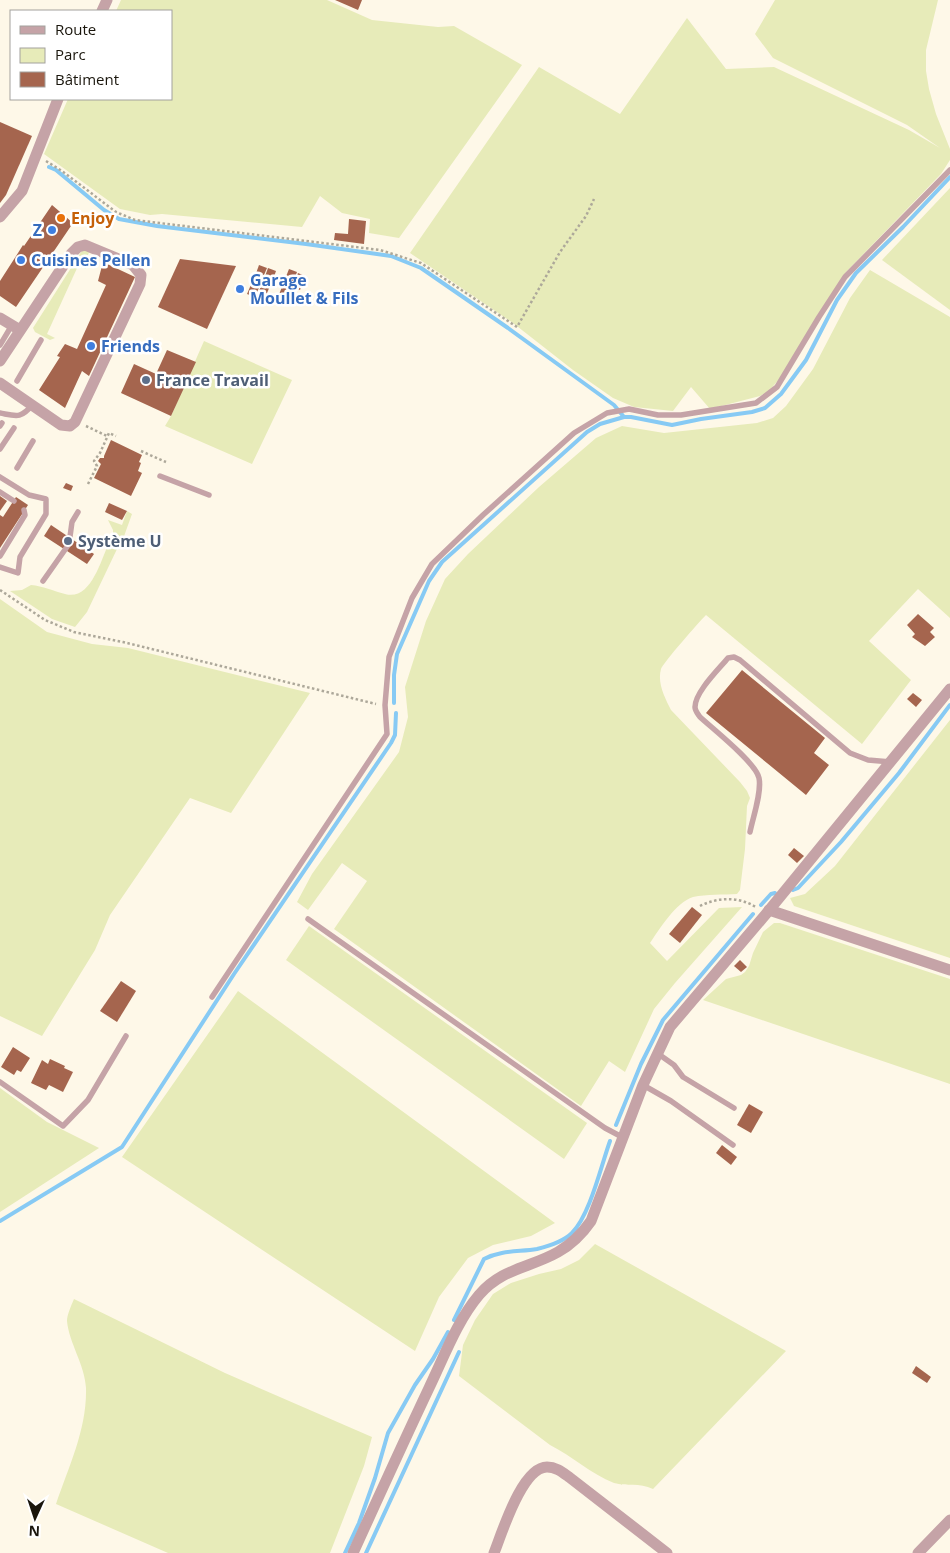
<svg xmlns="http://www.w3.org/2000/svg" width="950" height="1553" font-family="'Open Sans',sans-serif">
	<rect width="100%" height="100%" fill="#fef8e8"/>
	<!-- green -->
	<g fill="#e7ebb9">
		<path d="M121,0H327L372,20L438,27L454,26L522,65L399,238L369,233L370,219L342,213L320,196L302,227L162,214L150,215L120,209L44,154L68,99H171V11H116Z"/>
		<path d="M775,0H938L926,50V71L929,89L936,114L950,149V160L941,174L846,272L781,377L769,391L760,396L710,409L691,387L673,411L634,407L613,398L573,370L513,323L410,253L539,67L620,114L687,18L726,69L774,67L909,130L940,148L907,125L773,58L755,34Z"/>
		<path d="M950,188V310L882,260Z"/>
		<path d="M83,249L89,252L87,258L90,260L86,269L78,266L47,334L55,338L50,340L35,332L33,328Z"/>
		<path d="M870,270L950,317V618L918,589L869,641L911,680L862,744L706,615C699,622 663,663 661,669C657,683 665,698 671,710L740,782L747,791L750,798L747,806L745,849L740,890L737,894C723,895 707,894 693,897C676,902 659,930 650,943L667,961L719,908L742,907L675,983L654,1009L625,1072L609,1061L581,1106L334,929L367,881L342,863L308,910L297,902L312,874L399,752L408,717L405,687L426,621L445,579L468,554L539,487L596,438L622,426L664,433L757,423L773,418L786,406L813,369L850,298Z"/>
		<path d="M204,341L292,380L252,464L165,426L171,416Z"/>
		<path d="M127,511L132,514L123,539L113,536V530L108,520L122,525Z"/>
		<path d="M108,545L117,549L87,612L75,627L52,619L10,591L22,590L31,585C43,586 53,591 65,594C90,601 100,563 108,545Z"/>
		<path d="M0,599L47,632L92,644L128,648L310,693L231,813L190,798L110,915L95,950L42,1036L0,1016Z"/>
		<path d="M950,720V958L794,906L790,898L805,894L835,866Z"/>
		<path d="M774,923H780L950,979V1084L703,1000L726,979L741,975L745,972L749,966L753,953L763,932Z"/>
		<path d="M309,926L587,1123L564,1159L286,960Z"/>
		<path d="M238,991L555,1223L531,1236L493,1245L468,1258L439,1297L415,1351L122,1157Z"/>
		<path d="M0,1088L47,1122L99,1148L0,1212Z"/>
		<path d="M595,1244L786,1351L653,1489C639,1482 627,1487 614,1483C591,1474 572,1456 550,1445L459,1376L463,1345L475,1320L493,1294L511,1283L539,1274L561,1269L579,1260Z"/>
		<path d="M74,1299L225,1373L372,1437L364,1466L330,1553H168L56,1504C69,1466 87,1429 86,1388C85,1365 69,1343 67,1321C67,1315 71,1306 74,1299Z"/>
	</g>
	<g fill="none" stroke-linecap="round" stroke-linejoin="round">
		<!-- stream -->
		<g stroke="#87caf4" stroke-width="4">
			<path d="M49,167L56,170L104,210L119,219L157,226L306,244L391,256L421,268L508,328L614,405L624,417"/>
			<path d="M394,703V675L397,654L429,581L442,562L587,432L600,424L624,417H631L672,425L701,419L752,412L765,408L781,394L806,360L837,300L856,273L903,227L950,177"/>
			<path d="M793,890L798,888L841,842L899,773L950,705"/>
			<path d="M761,905L771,894L775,893"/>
			<path d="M616,1125L641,1064L663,1020L753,914"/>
			<path d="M0,1221L122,1147L234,974L391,743L395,735L396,713"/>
			<path d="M454,1320L484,1259C501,1250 519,1252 537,1249C549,1246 563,1242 572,1233C590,1215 601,1166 610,1141"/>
			<path d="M345,1553L359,1523L375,1478L388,1433L415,1385L433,1359L448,1332"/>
			<path d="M366,1553L459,1352"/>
		</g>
	</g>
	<!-- building -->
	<g fill="#a5654e">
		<path d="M335,0H362L358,10Z"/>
		<path d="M0,122L32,136L6,195L0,203Z"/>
		<path d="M52,205L73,223L16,307L0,296V281L18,253L23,245L24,246Z"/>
		<path d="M349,219L366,221L364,244L334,240L335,233L348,234Z"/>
		<path d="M180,259L236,266L207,329L158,307Z"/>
		<path d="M103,262L135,277L89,376L82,371L65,408L39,390L60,357L57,356L65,344L77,349L106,285L98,281Z"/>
		<path d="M259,265L267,268L261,282L254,279Z"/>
		<path d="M268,268L276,271L271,285L263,282Z"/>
		<path d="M289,269L297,272L286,300L278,297Z"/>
		<path d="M298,273L305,276L300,290L292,287Z"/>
		<path d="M253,280L261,283L255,297L247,294Z"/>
		<path d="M262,283L270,286L264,300L257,297Z"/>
		<path d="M167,350L196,362L171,416L121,393L134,364L156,374Z"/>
		<path d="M111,440L142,455L139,462L141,463L138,471L142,473L131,496L94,478L101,464L98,461L100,458H104V456Z"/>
		<path d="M66,483L73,486L71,491L63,488Z"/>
		<path d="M0,496L7,501L0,511Z"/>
		<path d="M16,497L28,505L0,548V515L3,517Z"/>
		<path d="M109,503L127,511L122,520L105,512Z"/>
		<path d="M51,525L94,554L87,564L44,536Z"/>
		<path d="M918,614L934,628L930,632L935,637L925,646L912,637L915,634L907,625Z"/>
		<path d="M742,670L825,738L814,753L829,765L806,795L706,713Z"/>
		<path d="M913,693L922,700L916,707L907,699Z"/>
		<path d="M794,848L804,856L797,863L788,855Z"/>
		<path d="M692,907L702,915L680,943L669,934Z"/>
		<path d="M740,960L747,967L741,972L734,966Z"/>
		<path d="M121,981L136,991L117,1022L100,1011Z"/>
		<path d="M13,1047L30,1058L21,1072L17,1070L14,1075L1,1067Z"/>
		<path d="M50,1059L65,1066L64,1068L73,1072L63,1092L49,1085L46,1090L31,1083L42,1060L48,1064Z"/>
		<path d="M749,1104L763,1112L751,1133L737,1125Z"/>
		<path d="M722,1145L737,1157L731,1165L716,1153Z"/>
		<path d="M916,1366L931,1377L927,1383L912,1373Z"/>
	</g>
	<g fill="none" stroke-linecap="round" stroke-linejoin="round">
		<!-- path -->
		<g stroke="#ada89a" stroke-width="2.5" stroke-dasharray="2.5 2.5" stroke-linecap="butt">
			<path d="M46,161L62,171L116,212L135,220L380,250L421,263L517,327L560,252L586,216L594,199"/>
			<path d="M86,426L107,436"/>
			<path d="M141,451L166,462"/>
			<path d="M88,484L97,466L94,461L100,453L109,433L116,436"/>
			<path d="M0,590L45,620L74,632L123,642L376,704"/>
			<path d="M700,906C718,897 740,896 757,908"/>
		</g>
		<!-- service -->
		<g stroke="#c5a3a7" stroke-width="5.5">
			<path d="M0,345L12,325"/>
			<path d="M17,381L41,340"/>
			<path d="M0,413C16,416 21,419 32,405"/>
			<path d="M0,426L2,423"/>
			<path d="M0,449L14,428"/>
			<path d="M17,468L33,441"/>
			<path d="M160,476L209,495"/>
			<path d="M0,477L29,495L46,499V514L20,557L18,573L0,567"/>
			<path d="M0,492L14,501"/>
			<path d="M0,556L25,515L24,510"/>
			<path d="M43,581L69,544L72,522L78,512"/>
			<path d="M750,832C753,817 762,792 759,778C756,763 713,729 700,717C698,714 695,711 695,707C695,692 719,669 728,658L734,657L740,660L850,753L868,760L891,762"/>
			<path d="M308,919L605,1128L622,1137"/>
			<path d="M212,997L387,734L385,705L389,657L412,598L432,564L483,515L574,433L607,413L629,409L658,415H681L756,403L777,387L819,317L845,277L950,170"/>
			<path d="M657,1053L674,1065L683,1077L734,1108"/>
			<path d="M0,1082L63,1126L88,1100L126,1036"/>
			<path d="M643,1085L671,1101L733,1145"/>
		</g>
		<!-- minor -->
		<g stroke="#c5a3a7" stroke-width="11">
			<path d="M102,11L107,0"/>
			<path d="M0,217L22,191L58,99"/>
			<path d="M0,318L20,330"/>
			<path d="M0,361L71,254L78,247L85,245L133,265L141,275L140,284L75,422L70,426L61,425L0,383"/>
			<path d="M769,910L950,970"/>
			<path d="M353,1553C378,1498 403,1443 429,1388C444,1357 457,1321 479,1295C502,1268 530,1268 558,1252C572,1244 582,1234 591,1221L643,1085L670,1027L766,914L950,689"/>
			<path d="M494,1553C502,1533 522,1467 547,1467C556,1467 562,1472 569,1477L667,1553"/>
			<path d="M918,1553L950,1520"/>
		</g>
	</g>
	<!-- markers -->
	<circle fill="#e8710a" stroke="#fff" stroke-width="2" cx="61" cy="218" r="5"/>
	<g fill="#3f7fe0" stroke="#fff" stroke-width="2">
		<circle cx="52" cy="230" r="5"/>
		<circle cx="21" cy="260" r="5"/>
		<circle cx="240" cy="289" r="5"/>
		<circle cx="91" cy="346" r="5"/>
	</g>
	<g fill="#5c6f8a" stroke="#fff" stroke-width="2">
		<circle cx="146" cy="380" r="5"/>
		<circle cx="68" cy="541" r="5"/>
	</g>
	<g text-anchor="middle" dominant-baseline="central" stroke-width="5" stroke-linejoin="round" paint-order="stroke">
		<!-- food labels -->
		<g font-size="16" font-weight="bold" fill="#c56008" stroke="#fff" text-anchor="start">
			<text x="71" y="218">Enjoy</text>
		</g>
		<!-- shop labels -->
		<g font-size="16" font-weight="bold" fill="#366cbe" stroke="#fff" text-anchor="start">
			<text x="42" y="230" text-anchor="end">Z</text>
			<text x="31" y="260">Cuisines Pellen</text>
			<text x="250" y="280">Garage<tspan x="250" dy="18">Moullet &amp; Fils</tspan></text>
			<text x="101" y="346">Friends</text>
		</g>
		<!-- service labels -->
		<g font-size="16" font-weight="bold" fill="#4e5e75" stroke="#fff" text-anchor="start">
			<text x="156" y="380">France Travail</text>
			<text x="78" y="541">Système U</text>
		</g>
	</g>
	<!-- legend -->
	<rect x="10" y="10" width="162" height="90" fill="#ffffff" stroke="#a3a29e"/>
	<rect x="20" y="26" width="25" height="8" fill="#c5a3a7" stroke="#a3a29e"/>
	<text x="55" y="35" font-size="15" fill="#1a160d">Route</text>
	<rect x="20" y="48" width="25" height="15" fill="#e7ebb9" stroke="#a3a29e"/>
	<text x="55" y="60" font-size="15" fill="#1a160d">Parc</text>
	<rect x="20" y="72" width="25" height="15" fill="#a5654e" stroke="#a3a29e"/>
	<text x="55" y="85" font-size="15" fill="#1a160d">Bâtiment</text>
	<!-- north arrow -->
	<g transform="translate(35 1518) rotate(183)" stroke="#ffffff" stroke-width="4" paint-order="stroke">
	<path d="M0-4L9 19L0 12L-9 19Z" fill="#1a160d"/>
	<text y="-8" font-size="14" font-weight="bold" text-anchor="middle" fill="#1a160d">N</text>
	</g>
</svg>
